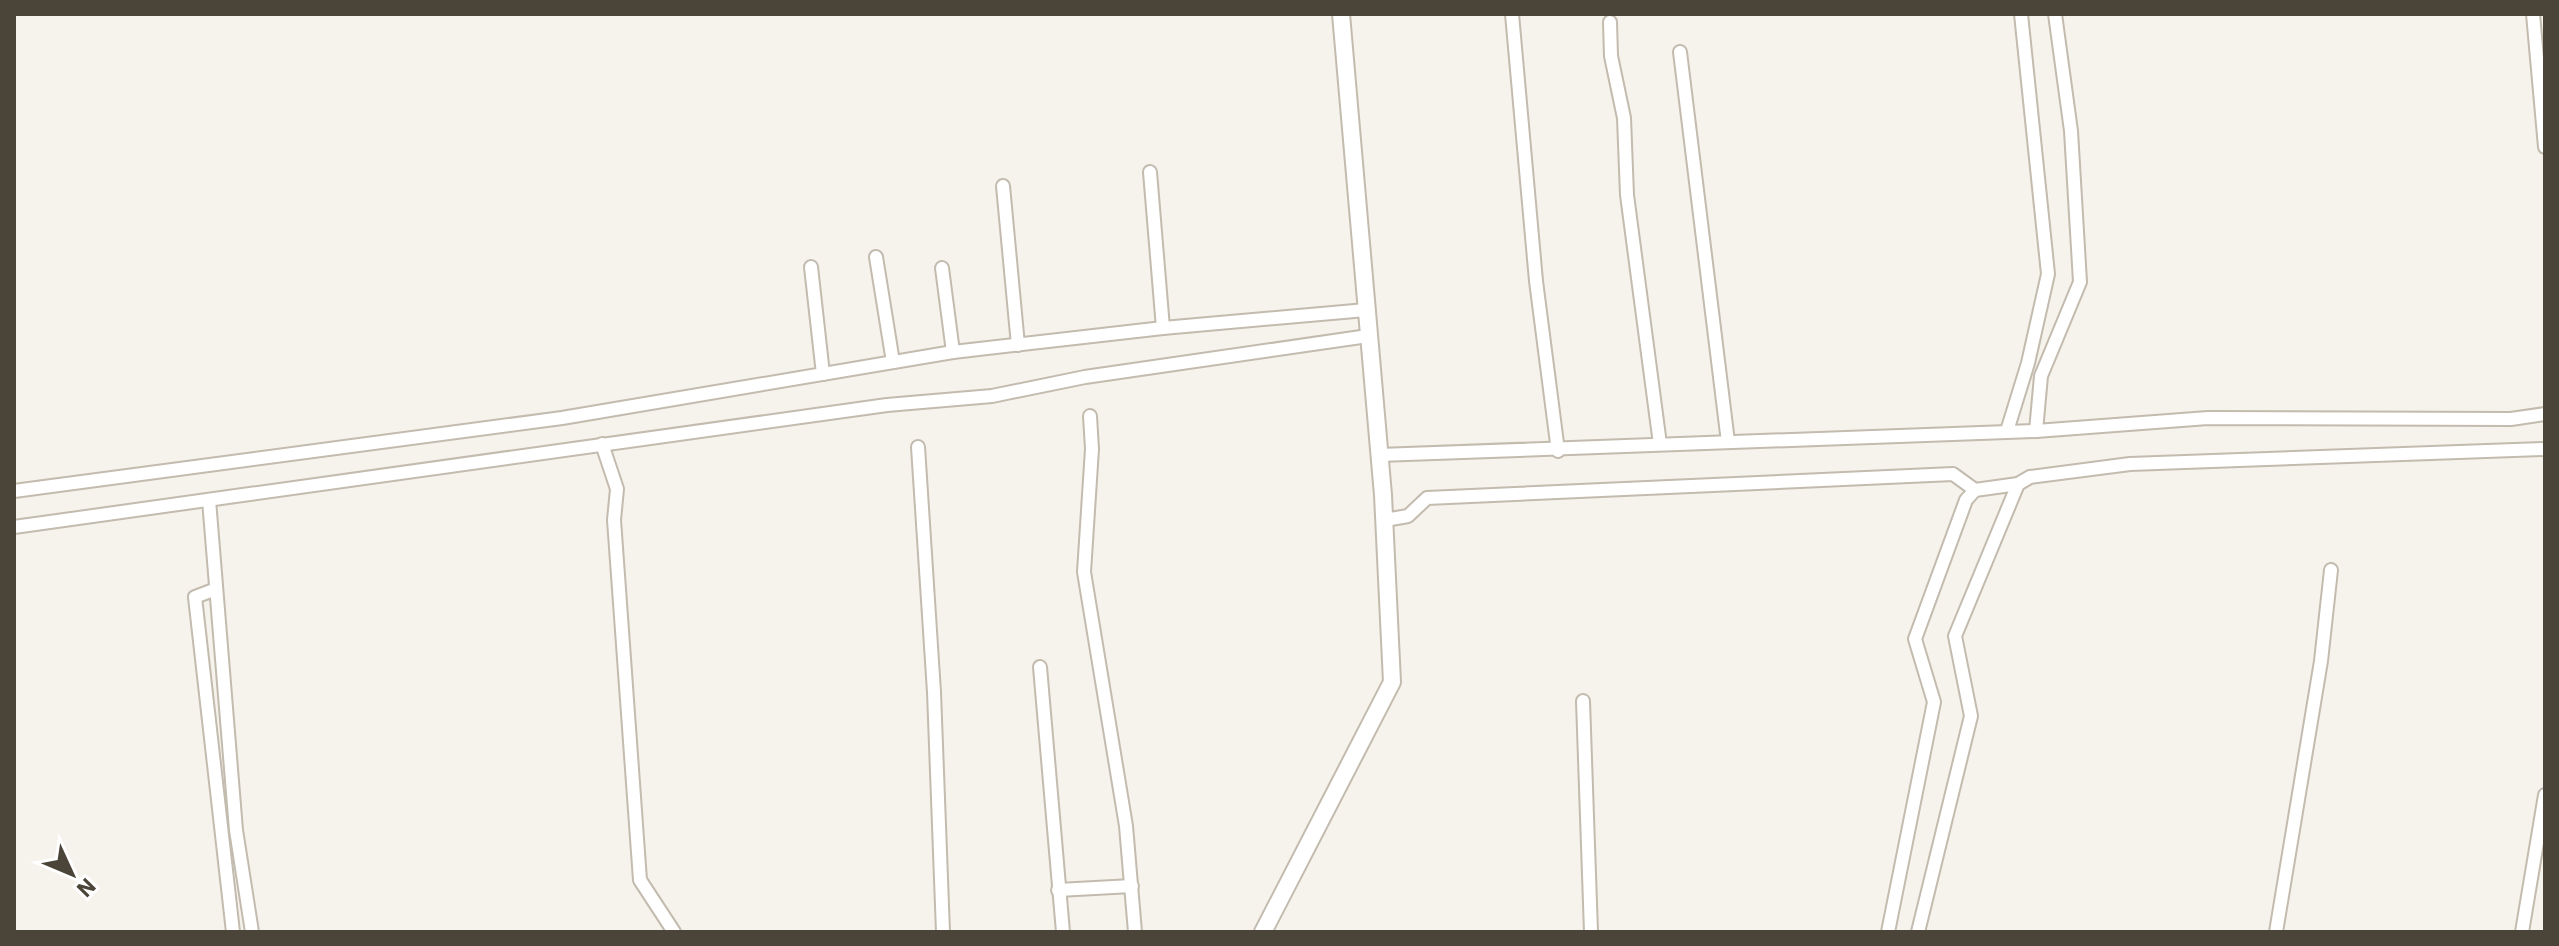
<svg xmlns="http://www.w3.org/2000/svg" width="2559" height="946" font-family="'IBM Plex Sans',sans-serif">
	<rect width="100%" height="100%" fill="#f6f3ec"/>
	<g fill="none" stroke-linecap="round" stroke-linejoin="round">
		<!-- minor casing -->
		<g stroke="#c2bbae" stroke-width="16">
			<g id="minor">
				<path d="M1512,14L1536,281L1558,451"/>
				<path d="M2533,14L2545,147"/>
				<path d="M1610,22L1611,56L1624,118L1627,195L1660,444"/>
				<path d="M1680,52L1728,442"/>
				<path d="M1150,172L1163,328"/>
				<path d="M1003,186L1018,345"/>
				<path d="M876,257L893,362"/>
				<path d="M811,267L823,374"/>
				<path d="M942,268L953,352"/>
				<path d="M1090,416L1092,449L1084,572L1126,826L1135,932"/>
				<path d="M2007,431L2028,363L2048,274L2021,14"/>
				<path d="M2036,431L2041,376L2080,282L2071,131L2055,14"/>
				<path d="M602,444L617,489L614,520L640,880L674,932"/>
				<path d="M918,447L934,692L943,932"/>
				<path d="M1379,455L2036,431L2208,418L2511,419L2545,414"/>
				<path d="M14,491L562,418L953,352L1163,328L1366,310"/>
				<path d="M209,500L236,830L252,932"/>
				<path d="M1385,520L1408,516L1427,498L1953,474L1975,490"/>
				<path d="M14,527L887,405L992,396L1085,377L1368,336"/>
				<path d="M216,589L195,597L233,932"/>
				<path d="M1040,667L1063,932"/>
				<path d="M1583,701L1591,932"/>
				<path d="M1058,890L1132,886"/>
				<path d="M1888,932L1934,702L1915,639L1966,500L1975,490L2018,484L2030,477L2130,464L2545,449"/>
				<path d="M1918,932L1971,716L1955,636L2018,484"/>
				<path d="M2276,932L2321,661L2331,570"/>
				<path d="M2522,932L2545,795"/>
			</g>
		</g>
		<!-- tertiary casing -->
		<g stroke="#c2bbae" stroke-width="20">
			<path id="tertiary" d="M1263,932L1392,682L1383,495L1341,14"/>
		</g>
		<!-- minor -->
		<use href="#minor" stroke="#fff" stroke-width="12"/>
		<!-- tertiary -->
		<use href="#tertiary" stroke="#fff" stroke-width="16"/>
	</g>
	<!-- border -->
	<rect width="2559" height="946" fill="none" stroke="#4b4439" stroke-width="32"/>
	<!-- north arrow -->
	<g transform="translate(72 874) rotate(134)" stroke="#ffffff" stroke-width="6" paint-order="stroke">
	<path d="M0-6L14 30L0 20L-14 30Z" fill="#4b4439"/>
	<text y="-12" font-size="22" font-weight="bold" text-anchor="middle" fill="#4b4439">N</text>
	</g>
</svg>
